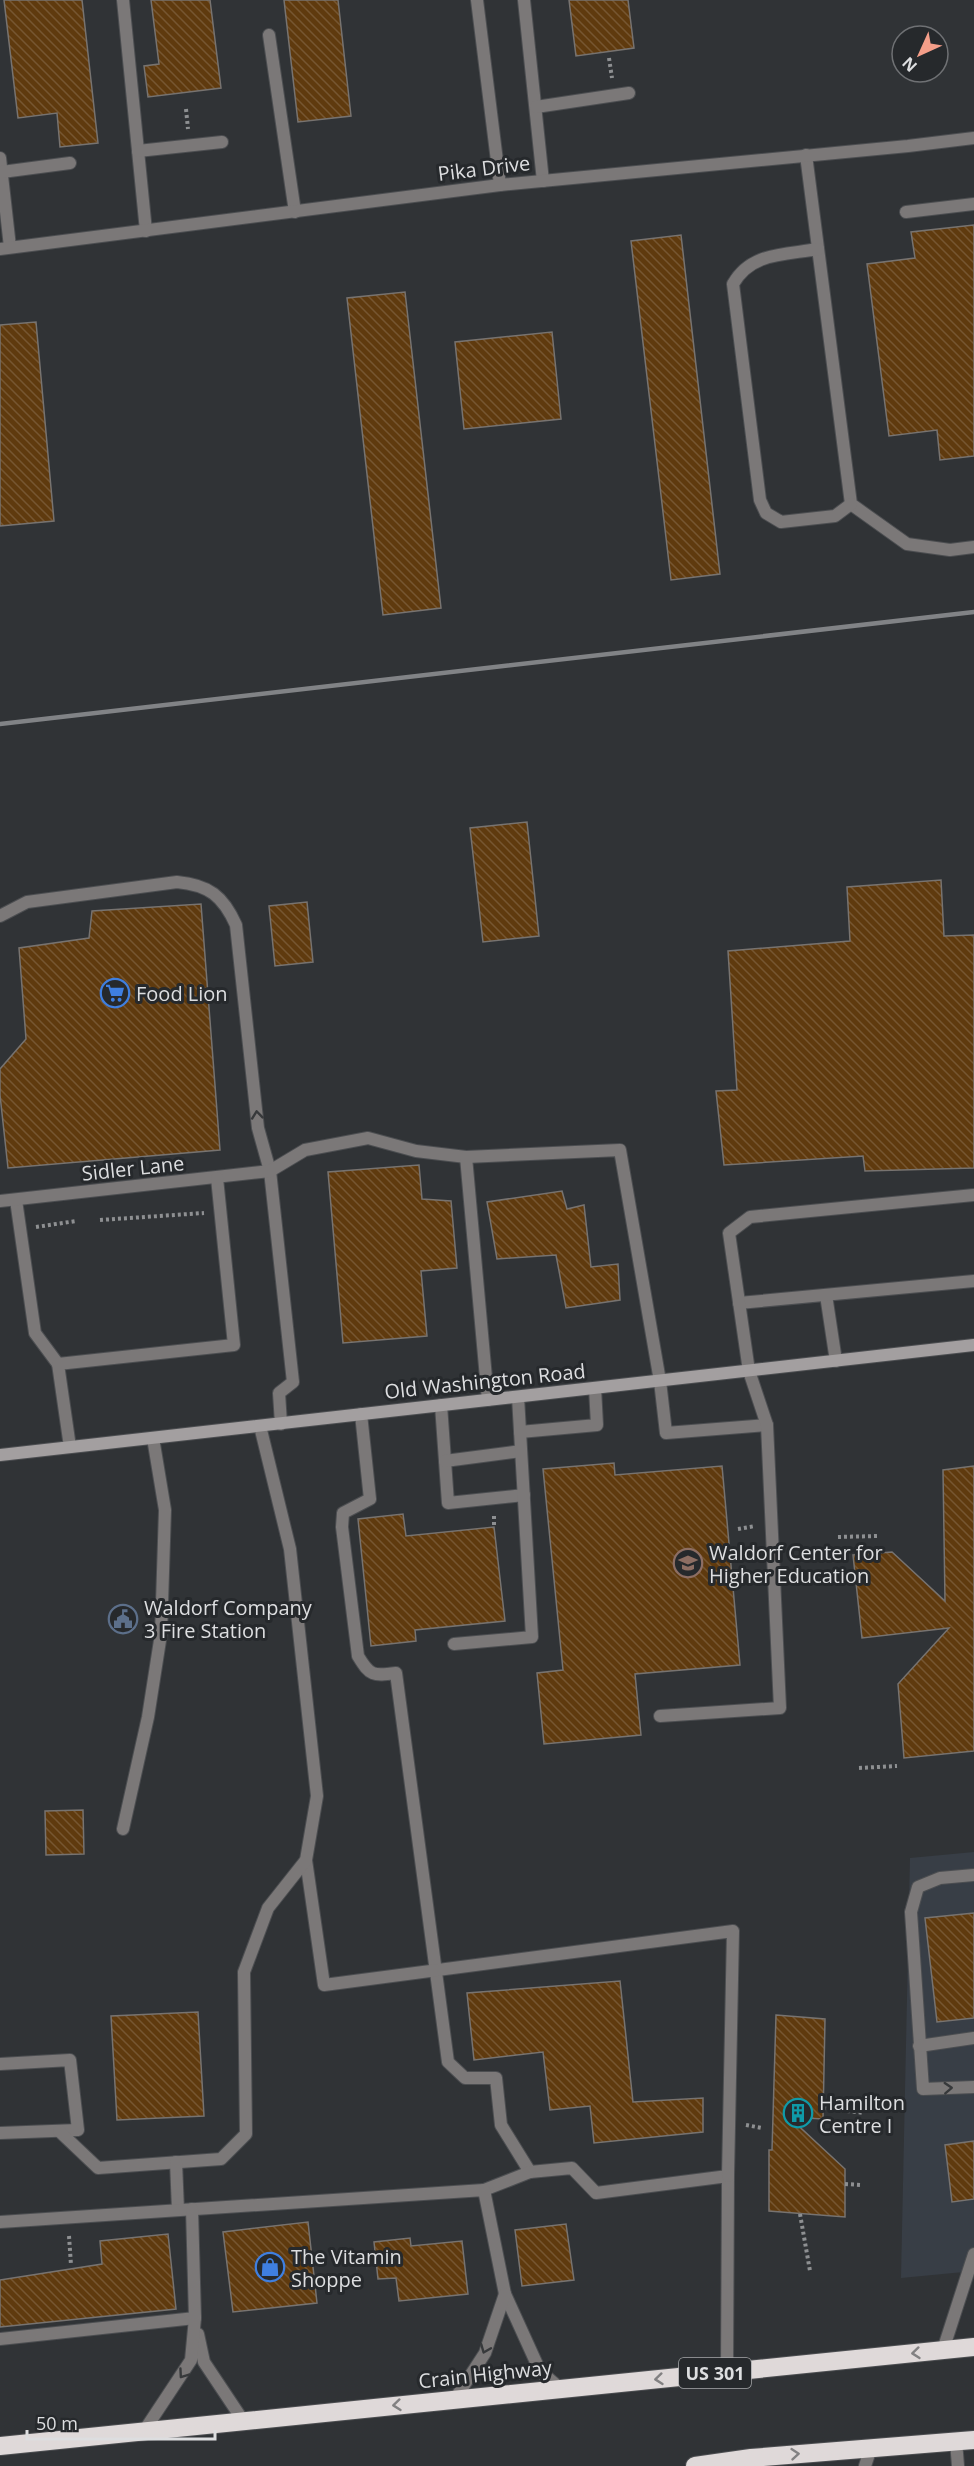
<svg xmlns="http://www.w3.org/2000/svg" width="974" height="2466" font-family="'Open Sans',sans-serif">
	<defs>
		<pattern id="building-back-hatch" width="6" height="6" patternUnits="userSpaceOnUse" patternTransform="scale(1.5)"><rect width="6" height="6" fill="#5f3a0e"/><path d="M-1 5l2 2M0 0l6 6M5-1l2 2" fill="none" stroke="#765631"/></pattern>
	</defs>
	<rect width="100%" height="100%" fill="#303336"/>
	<!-- built -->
	<path fill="#383e46" d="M974,1852V2271L901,2278L910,1858Z"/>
	<!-- building -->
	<g fill="url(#building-back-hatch)" stroke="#777370" stroke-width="1.5">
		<path d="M4,0H82L98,143L60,147L57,113L18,118Z"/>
		<path d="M151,0H210L221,88L148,97L144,66L159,64Z"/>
		<path d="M284,0H338L351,116L298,122Z"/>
		<path d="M569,0H628L634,48L576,56Z"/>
		<path d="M974,225V456L940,460L937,430L889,436L867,264L915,258L911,232Z"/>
		<path d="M681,235L720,574L671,580L631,241Z"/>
		<path d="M405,292L441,608L383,615L347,298Z"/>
		<path d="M36,322L54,521L0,526V325Z"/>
		<path d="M552,332L561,419L464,429L455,342Z"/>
		<path d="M527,822L539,936L483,942L470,828Z"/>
		<path d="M941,880L944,936L974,935V1168L865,1171L863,1156L724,1165L716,1091L737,1090L728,951L850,941L847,887Z"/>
		<path d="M307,902L313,962L275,966L269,906Z"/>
		<path d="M201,904L220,1150L8,1168L0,1095V1069L26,1039L19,948L89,938L92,911Z"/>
		<path d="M419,1165L422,1199L451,1201L457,1268L421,1271L427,1336L343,1343L328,1172Z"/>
		<path d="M562,1191L567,1209L584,1205L591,1267L618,1264L620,1300L566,1308L556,1255L497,1259L487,1202Z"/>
		<path d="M614,1463L615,1475L722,1466L740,1665L635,1674L641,1735L544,1744L537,1673L563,1670L543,1469Z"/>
		<path d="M974,1466V1751L904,1758L898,1684L949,1628L862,1638L853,1555L892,1552L945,1601L943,1470Z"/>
		<path d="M403,1514L406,1536L494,1527L505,1621L415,1630L416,1641L371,1646L358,1519Z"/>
		<path d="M83,1810L84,1854L46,1855L45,1811Z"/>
		<path d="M974,1913V2018L937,2022L925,1918Z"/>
		<path d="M620,1981L633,2102L703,2098V2132L594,2143L590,2106L550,2110L543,2052L474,2060L467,1993Z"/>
		<path d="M198,2012L204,2116L117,2120L111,2016Z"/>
		<path d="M776,2015L825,2019L823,2119L789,2117L845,2169V2217L769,2211V2150H772Z"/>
		<path d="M974,2141V2199L952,2202L945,2145Z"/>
		<path d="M308,2222L317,2303L233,2312L223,2232Z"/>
		<path d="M566,2224L574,2280L522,2286L515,2230Z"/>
		<path d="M168,2234L176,2309L0,2327V2280L102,2264L100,2241Z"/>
		<path d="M410,2238L411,2246L462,2241L468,2294L399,2301L396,2278L378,2279L374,2242Z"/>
	</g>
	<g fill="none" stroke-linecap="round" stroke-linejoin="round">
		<!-- lane casing -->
		<g stroke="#4c4e51" stroke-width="14">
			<g id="lane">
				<path d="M123,0L146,231"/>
				<path d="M477,0L500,185"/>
				<path d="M524,0L543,181"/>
				<path d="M269,35L295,212"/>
				<path d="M536,107L629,93"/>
				<path d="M138,151L222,142"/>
				<path d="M806,155L851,504L907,544L950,550L974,547"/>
				<path d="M0,158L10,247"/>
				<path d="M2,172L70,163"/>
				<path d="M906,212L974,204"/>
				<path d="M818,249C785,255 751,252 733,284L760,500L766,513L781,522L835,516L851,504"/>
				<path d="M0,916L27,902L177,882C209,885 223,896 236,925L258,1128L270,1171L293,1382L279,1393L281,1424"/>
				<path d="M16,1200L35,1333L58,1364"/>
				<path d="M0,1201L270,1171L305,1150L368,1138L416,1151L466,1157"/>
				<path d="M826,1295L836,1361"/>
				<path d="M739,1303L974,1281"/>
				<path d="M488,1400L466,1157L620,1150L660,1381L666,1433L767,1425"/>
				<path d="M441,1405L448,1503L524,1495"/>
				<path d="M361,1414L370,1499L343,1513L342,1527L358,1656C370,1676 373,1676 396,1673L448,2062L465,2078H496L501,2125L530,2172L572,2168L596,2193L728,2176L727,2372"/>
				<path d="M520,1432L597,1425L595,1388"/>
				<path d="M70,1447L58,1364L234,1345L217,1178"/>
				<path d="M445,1461L521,1451"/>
				<path d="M454,1644L532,1637L518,1397"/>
				<path d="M660,1716L780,1708L767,1425L749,1371L729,1233L750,1217L974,1195"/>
				<path d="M123,1829L148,1717L161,1634L165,1510L153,1438"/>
				<path d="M306,1860L324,1985L733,1931L728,2176"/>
				<path d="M974,1875L940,1878L918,1887L911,1912L923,2089L974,2087"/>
				<path d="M919,2046L974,2038"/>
				<path d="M0,2064L70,2060L78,2130L0,2133"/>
				<path d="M59,2131L98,2168L221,2159L246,2134L244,1972L268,1908L306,1860L317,1796L290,1549L260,1426"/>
				<path d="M176,2162L178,2210"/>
				<path d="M484,2190L530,2172"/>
				<path d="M0,2222L484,2190L505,2294L540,2371L561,2389"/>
				<path d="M198,2334L204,2362L244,2422"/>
				<path d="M0,2339L195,2318"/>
				<path d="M943,2350L974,2254"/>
				<path d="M455,2399L485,2353L505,2294"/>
				<path d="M146,2428L191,2360L195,2318L192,2209"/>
				<path d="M956,2441L958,2466"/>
				<path d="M865,2466L871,2448"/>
			</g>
		</g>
		<!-- street casing -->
		<g stroke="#4c4e51" stroke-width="14">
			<path id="street" d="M0,249L500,185L908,146L974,138"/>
		</g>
		<!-- secondary casing -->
		<g stroke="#4c4e51" stroke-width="14">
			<path id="secondary" d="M0,1455L974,1345"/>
		</g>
		<!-- highway casing -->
		<g stroke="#4c4e51" stroke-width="20">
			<g id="highway">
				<path d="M0,2446L974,2347"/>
				<path d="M695,2466L751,2458L974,2440"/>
			</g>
		</g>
		<!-- path -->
		<g stroke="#8e9092" stroke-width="4" stroke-dasharray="3 3" stroke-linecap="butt">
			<path d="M609,58L612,78"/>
			<path d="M186,109L188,129"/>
			<path d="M100,1220L204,1213"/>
			<path d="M36,1227L76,1221"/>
			<path d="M494,1516V1527"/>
			<path d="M738,1529L755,1526"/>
			<path d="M838,1537L877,1536"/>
			<path d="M859,1768L897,1766"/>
			<path d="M823,2108L864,2113"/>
			<path d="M746,2125L762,2128"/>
			<path d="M845,2184L862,2185"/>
			<path d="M800,2214L810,2271"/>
			<path d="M69,2236L71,2265"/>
		</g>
		<!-- lane -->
		<use href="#lane" stroke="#7b7878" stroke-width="12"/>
		<!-- street -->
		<use href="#street" stroke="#7b7878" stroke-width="12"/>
		<!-- secondary -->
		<use href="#secondary" stroke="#a39fa0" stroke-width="12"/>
		<!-- highway -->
		<use href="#highway" stroke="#dfd9d9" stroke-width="18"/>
		<!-- rail -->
		<path stroke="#818386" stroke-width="4.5" d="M0,724L974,612"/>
	</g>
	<!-- one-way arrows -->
	<defs><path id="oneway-chevron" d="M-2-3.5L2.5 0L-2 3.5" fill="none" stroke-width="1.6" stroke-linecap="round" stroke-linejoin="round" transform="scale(1.5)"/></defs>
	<g stroke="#37393b">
		<use href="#oneway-chevron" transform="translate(257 1115) rotate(-96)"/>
		<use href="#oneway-chevron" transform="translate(948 2088) rotate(-3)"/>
		<use href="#oneway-chevron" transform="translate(485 2349) rotate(112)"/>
		<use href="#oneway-chevron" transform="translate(183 2374) rotate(125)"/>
	</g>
	<g stroke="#828182">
		<use href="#oneway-chevron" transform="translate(916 2353) rotate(174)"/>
		<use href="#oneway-chevron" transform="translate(659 2379) rotate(174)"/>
		<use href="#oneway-chevron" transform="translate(397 2405) rotate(174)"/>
		<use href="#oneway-chevron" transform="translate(795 2454) rotate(-5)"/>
	</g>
	<!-- icons -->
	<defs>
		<g id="supermarket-ring" transform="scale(1.5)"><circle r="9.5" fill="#26292c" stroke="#3f7fe0" stroke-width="1.5"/><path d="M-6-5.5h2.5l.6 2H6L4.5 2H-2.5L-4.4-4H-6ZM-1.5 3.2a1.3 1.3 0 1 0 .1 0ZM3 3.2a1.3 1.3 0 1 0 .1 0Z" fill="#3f7fe0"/></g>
		<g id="school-ring" transform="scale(1.5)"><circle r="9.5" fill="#26292c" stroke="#8d6e63" stroke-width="1.5"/><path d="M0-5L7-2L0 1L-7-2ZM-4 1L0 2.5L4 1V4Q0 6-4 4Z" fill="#8d6e63"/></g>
		<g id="civic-ring" transform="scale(1.5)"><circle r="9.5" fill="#26292c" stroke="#5c6f8a" stroke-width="1.5"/><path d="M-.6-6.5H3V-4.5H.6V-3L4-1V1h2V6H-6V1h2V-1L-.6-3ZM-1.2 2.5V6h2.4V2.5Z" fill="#5c6f8a"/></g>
		<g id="building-ring" transform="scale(1.5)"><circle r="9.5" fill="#26292c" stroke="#0f9aa8" stroke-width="1.5"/><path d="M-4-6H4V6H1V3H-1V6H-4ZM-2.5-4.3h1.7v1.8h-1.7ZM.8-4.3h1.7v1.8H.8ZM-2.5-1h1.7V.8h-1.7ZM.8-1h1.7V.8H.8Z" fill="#0f9aa8"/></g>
		<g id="shop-ring" transform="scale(1.5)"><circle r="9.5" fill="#26292c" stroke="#3f7fe0" stroke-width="1.5"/><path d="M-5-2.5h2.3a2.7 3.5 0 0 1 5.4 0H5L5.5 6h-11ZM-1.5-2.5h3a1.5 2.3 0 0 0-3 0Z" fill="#3f7fe0"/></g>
	</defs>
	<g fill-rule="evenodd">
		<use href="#supermarket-ring" x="115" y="993"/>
		<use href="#school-ring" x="688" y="1563"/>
		<use href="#civic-ring" x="123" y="1619"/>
		<use href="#building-ring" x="798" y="2113"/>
		<use href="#shop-ring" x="270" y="2267"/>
	</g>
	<g text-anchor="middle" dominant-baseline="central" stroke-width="6" stroke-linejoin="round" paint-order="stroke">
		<!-- shield labels -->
		<rect fill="#26292c" stroke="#a6a8aa" stroke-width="1.5" x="679" y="2358" width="72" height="30" rx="4.5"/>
		<g font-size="18" font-weight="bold" fill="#dddee0">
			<text x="715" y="2373">US 301</text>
		</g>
		<!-- street labels -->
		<g font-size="20" fill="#dddee0" stroke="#26292c">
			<text transform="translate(484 168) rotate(-7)">Pika Drive</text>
			<text transform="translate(133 1168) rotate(-6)">Sidler Lane</text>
			<text transform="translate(485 1381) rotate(-6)">Old Washington Road</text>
			<text transform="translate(485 2374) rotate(-6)">Crain Highway</text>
		</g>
		<!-- poi labels -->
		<g font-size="20" fill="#dddee0" stroke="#26292c" text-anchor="start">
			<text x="136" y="993">Food Lion</text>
			<text x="709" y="1552">Waldorf Center for<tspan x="709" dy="23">Higher Education</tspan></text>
			<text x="144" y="1607">Waldorf Company<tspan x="144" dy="23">3 Fire Station</tspan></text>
			<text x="819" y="2102">Hamilton<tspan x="819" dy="23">Centre I</tspan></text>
			<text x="291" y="2256">The Vitamin<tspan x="291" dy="23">Shoppe</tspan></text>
		</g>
	</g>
	<!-- north arrow -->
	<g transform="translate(920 54) rotate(225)"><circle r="28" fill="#26292c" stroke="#6f7174" stroke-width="1.5"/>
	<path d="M0-4.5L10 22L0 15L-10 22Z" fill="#f49e89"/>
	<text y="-9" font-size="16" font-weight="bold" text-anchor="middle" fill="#dddee0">N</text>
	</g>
	<!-- scale -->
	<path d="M27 2430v9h188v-9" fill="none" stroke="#dddee0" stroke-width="3"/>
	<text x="36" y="2430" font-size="18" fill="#dddee0" stroke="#26292c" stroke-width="4.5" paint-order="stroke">50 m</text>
</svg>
